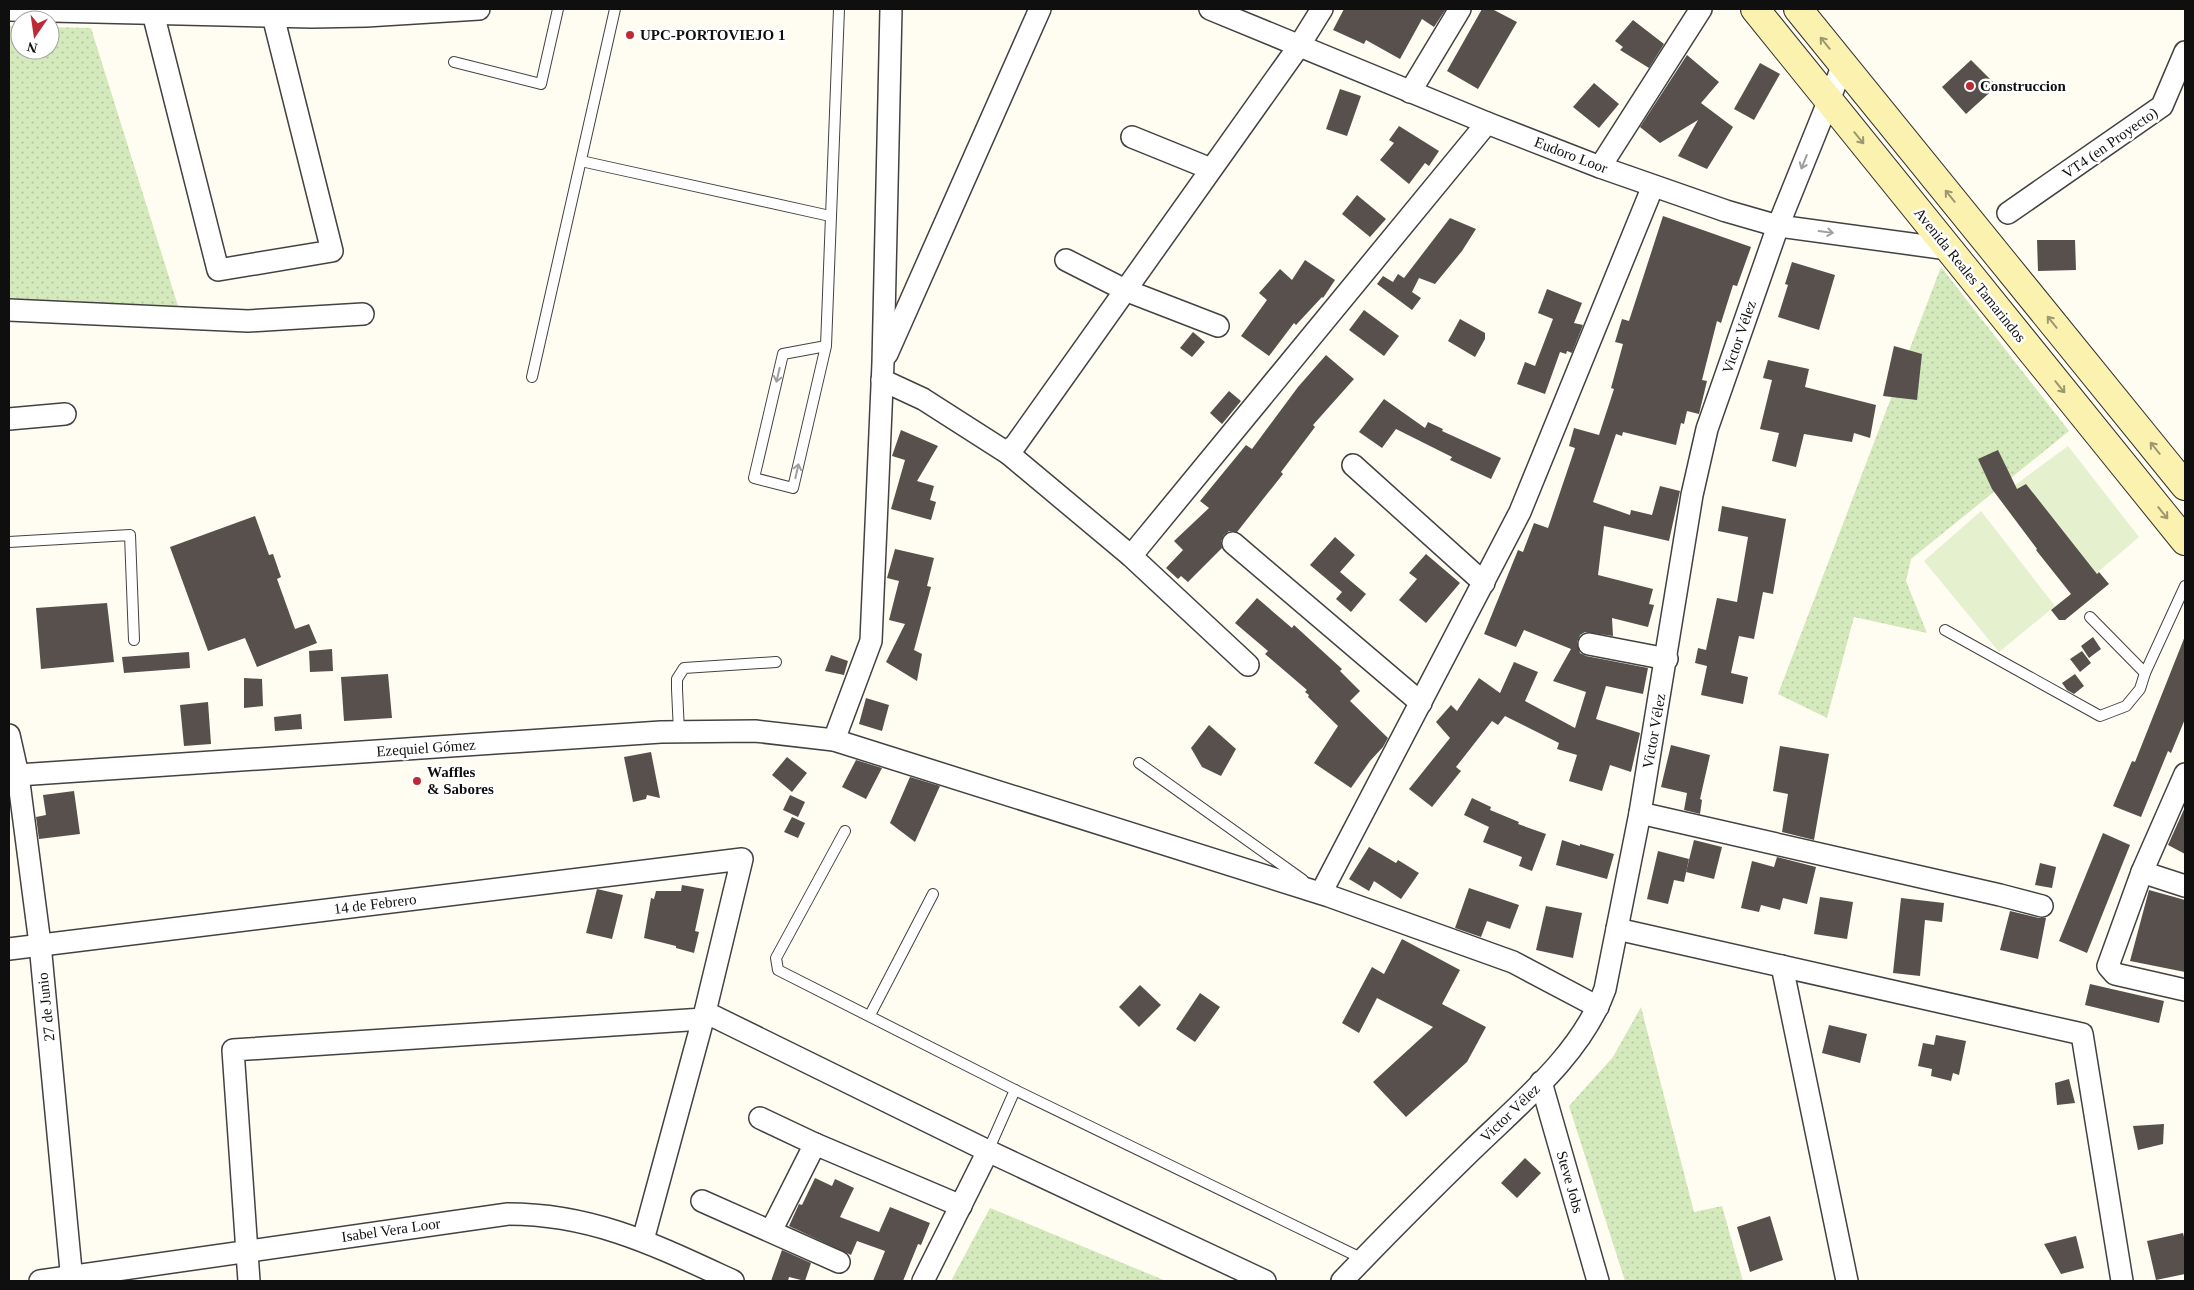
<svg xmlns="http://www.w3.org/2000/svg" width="2194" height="1290" font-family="'Times New Roman',serif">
	<defs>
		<pattern id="green-dots" width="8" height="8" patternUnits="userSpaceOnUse" patternTransform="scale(1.25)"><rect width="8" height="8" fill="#d4e9bc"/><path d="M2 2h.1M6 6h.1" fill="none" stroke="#b5c7a0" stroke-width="1.8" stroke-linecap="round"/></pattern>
	</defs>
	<rect width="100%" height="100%" fill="#fffcf2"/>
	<!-- green -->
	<g fill="url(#green-dots)">
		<path d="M9,26H20V50H50V27L91,28L179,309L9,301Z"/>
		<path d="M1941,267L2069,431L1911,559L1906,581L1927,633L1854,617L1827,718L1778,694Z"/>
		<path d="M1641,1007L1694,1212L1722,1206L1743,1281H1625L1569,1106L1613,1057Z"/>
		<path d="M990,1208L1166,1281H951Z"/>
	</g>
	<!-- pitch -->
	<g fill="#e5f0ce">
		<path d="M2068,446L2139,537L2085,583L2007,491Z"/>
		<path d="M1981,511L2055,606L1999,652L1924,561Z"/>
	</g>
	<!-- building -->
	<g fill="#58504c">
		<path d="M1344,9H1446L1434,27L1422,19L1400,59L1366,40L1364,44L1333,30Z"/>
		<path d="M1482,9H1492L1517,22L1478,89L1447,71Z"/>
		<path d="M1633,20L1664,44L1649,68L1620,50L1623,47L1615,41Z"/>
		<path d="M1687,55L1719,82L1701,103L1733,127L1707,169L1678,156L1698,120L1660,143L1640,127Z"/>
		<path d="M1971,60L1997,86L1966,114L1942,87Z"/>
		<path d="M1760,63L1780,74L1754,120L1734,109Z"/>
		<path d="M1594,83L1619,104L1599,128L1573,107Z"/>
		<path d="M1340,89L1361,96L1347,136L1326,129Z"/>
		<path d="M1399,126L1439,151L1429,166L1425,163L1409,184L1380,160L1394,143L1389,140Z"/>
		<path d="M1357,195L1386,219L1370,237L1342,214Z"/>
		<path d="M1663,216L1751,247L1737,286L1733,285L1721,323L1717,321L1702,380L1707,381L1699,414L1687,411L1684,424L1681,423L1676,445L1623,432L1622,436L1616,434L1593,502L1630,515L1631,510L1652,515L1660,486L1680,491L1669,541L1604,526L1598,575L1653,589L1649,604L1654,605L1648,627L1612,618L1613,636L1585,632L1580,635L1577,642L1580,653L1586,656L1648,668L1643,694L1606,686L1596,719L1640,733L1631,772L1610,765L1602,791L1569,781L1577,755L1557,749L1559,743L1505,716L1498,725L1492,721L1456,767L1461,771L1432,807L1409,789L1450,738L1436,722L1451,705L1457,711L1479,678L1500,693L1514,662L1538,672L1525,701L1575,728L1586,692L1553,681L1571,649L1524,630L1516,647L1484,634L1518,550L1523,552L1534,523L1548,528L1575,448L1569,446L1574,428L1599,435L1614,389L1611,388L1623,344L1615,342L1622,319L1629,321Z"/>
		<path d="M1450,218L1476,229L1462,251L1435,284L1419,278L1412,292L1421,298L1412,310L1377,284L1383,276L1393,282L1398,274L1404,278Z"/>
		<path d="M2037,240H2075L2076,270L2038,271Z"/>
		<path d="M1305,260L1335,280L1323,298L1322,297L1296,325L1294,323L1269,356L1241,336L1267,300L1259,293L1280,269L1292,280Z"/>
		<path d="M1792,262L1835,275L1819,330L1778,317L1788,285L1785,284Z"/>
		<path d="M1547,289L1582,303L1574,323L1583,325L1572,353L1567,351L1566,354L1560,352L1545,394L1517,384L1525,362L1535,366L1553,319L1538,313Z"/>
		<path d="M1364,310L1399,336L1384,356L1349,330Z"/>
		<path d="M1460,319L1485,333V339L1475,357L1448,341Z"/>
		<path d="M1193,332L1205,342L1192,357L1180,348Z"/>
		<path d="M1894,346L1922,354L1917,400L1883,396Z"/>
		<path d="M1326,355L1354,379L1313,425L1315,427L1281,472L1283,474L1237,532L1229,531L1224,535L1221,541L1222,548L1188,582L1181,576L1178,579L1166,568L1183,550L1174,541L1209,508L1200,501L1246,445L1252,449L1298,387Z"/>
		<path d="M1768,360L1809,369L1805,387L1876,405L1870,438L1854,433L1852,442L1804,434L1796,467L1772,461L1779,433L1760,429L1772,380L1763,378Z"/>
		<path d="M1229,391L1241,401L1222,424L1210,413Z"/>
		<path d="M1384,399L1425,428L1428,422L1443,429L1442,431L1501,458L1491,479L1450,460L1452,457L1396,429L1382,448L1359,432Z"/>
		<path d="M901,430L938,446L917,481L934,486L930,500L936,502L931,520L891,509L905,460L892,456Z"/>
		<path d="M1998,450L2017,489L2026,484L2097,574L2099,572L2109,584L2065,620H2059L2051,610L2071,594L2036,550L2037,549L1992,489L1978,459Z"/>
		<path d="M1722,506L1786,519L1773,594L1763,592L1754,639L1739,636L1731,673L1748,677L1743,704L1701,695L1707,666L1695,663L1698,648L1706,650L1717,598L1737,602L1748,537L1718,531Z"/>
		<path d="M255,516L269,555L273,554L281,577L277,579L295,629L309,624L317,643L257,667L245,638L208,651L170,547Z"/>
		<path d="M1335,537L1355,555L1340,572L1366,594L1351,612L1336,599L1342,592L1310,565Z"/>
		<path d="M895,549L934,558L927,586L931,587L914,650L922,654L917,681L886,662L905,624L889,620L899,581L887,578Z"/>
		<path d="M1426,554L1460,583L1426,623L1399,600L1417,579L1409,573Z"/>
		<path d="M1257,598L1292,628L1294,625L1342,669L1340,671L1360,691L1350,701L1388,738L1383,747L1370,761L1351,788L1314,763L1338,726L1308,697L1309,695L1305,692L1307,690L1265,654L1268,651L1235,623Z"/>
		<path d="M107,603L114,662L41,669L36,608Z"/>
		<path d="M2185,636V719L2171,753L2168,751L2141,817L2113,806L2132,761L2135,762Z"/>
		<path d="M2093,637L2101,649L2089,658L2081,646Z"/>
		<path d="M332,649L333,671L310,672L309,651Z"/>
		<path d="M2082,651L2091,663L2080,672L2070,659Z"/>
		<path d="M189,652L190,668L124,673L122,657Z"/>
		<path d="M831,655L848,661L844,675L825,671Z"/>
		<path d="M388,674L392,718L344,721L341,677Z"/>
		<path d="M2075,674L2084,686L2074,694L2067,690L2062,683Z"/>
		<path d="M244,678L262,679L263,706L244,708Z"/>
		<path d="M866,698L889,705L882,731L859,724Z"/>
		<path d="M208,702L211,744L184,746L180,705Z"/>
		<path d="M301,714L302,729L275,731L274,717Z"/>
		<path d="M1209,725L1236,749L1221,776L1202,767L1191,748Z"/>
		<path d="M1671,745L1710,755L1700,799L1702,800L1700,814L1684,810L1687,793L1661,787Z"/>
		<path d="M1780,746L1829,754L1814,840L1782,832L1788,794L1773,791Z"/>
		<path d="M651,752L660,798L647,795L646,799L633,802L624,757Z"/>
		<path d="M787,757L807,773L792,792L772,775Z"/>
		<path d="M856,760L882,768L866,799L842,787Z"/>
		<path d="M910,777L940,786L915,842L890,823Z"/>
		<path d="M74,791L80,834L39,839L36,817L46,815L43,795Z"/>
		<path d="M790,795L805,802L798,817L783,810Z"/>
		<path d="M1472,798L1491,807L1490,810L1519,822L1518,824L1546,834L1532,871L1519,866L1522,857L1483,842L1489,827L1464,815Z"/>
		<path d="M2185,807V854L2168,845Z"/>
		<path d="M792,817L805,823L798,838L784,832Z"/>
		<path d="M2103,833L2130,845L2087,953L2059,941Z"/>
		<path d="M1562,840L1580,846V844L1614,854L1607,879L1556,865Z"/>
		<path d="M1694,840L1722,847L1714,879L1686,872Z"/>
		<path d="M1369,847L1396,863L1398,860L1419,873L1401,899L1374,881L1369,891L1349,879Z"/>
		<path d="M1658,851L1689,859L1684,882L1674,880L1668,904L1647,899Z"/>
		<path d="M1777,857L1816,867L1807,904L1783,898L1780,910L1761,905L1759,912L1741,908L1752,861L1774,867Z"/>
		<path d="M2040,863L2056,867L2052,888L2035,885Z"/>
		<path d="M682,885L704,889L695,931L699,932L694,953L676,948V946L644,938L651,898L654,899L656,891H681Z"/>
		<path d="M1469,888L1519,905L1510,929L1487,921L1481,937L1455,928Z"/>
		<path d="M597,889L623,895L612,939L586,933Z"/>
		<path d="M2149,890L2185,900V972L2130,961Z"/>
		<path d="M1820,897L1853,902L1847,939L1814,934Z"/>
		<path d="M1901,898L1944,903L1942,922L1925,920L1920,976L1893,973Z"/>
		<path d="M1546,906L1582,913L1573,958L1536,950Z"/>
		<path d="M2010,911L2039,918H2046L2038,959L2000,950Z"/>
		<path d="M1402,939L1460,970L1442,1004L1486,1027L1467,1062L1406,1117L1373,1082L1433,1027L1377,998L1359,1033L1342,1023L1372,967L1384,974Z"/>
		<path d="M2090,984L2164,1001L2159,1023L2085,1005Z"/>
		<path d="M1140,985L1161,1005L1139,1027L1119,1007Z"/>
		<path d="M1200,993L1220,1007L1195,1042L1176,1029Z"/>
		<path d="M1829,1025L1867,1034L1860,1063L1822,1053Z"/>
		<path d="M1936,1035L1966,1041L1959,1075L1953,1073L1951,1081L1931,1076L1932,1069L1918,1066L1923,1043L1934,1045Z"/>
		<path d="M2069,1079L2075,1103L2057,1105L2055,1083Z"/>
		<path d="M2164,1124L2163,1144L2138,1150L2133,1126Z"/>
		<path d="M1525,1158L1541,1173L1517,1198L1501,1183Z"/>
		<path d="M815,1178L832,1186L835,1179L854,1188L840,1217L879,1232L890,1207L930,1223L921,1245L918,1244L903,1281H873L885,1251L857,1241L851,1255L789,1226L799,1204L802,1205Z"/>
		<path d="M1770,1216L1783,1260L1750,1272L1737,1227Z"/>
		<path d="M2183,1233L2185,1241V1274L2156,1280L2147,1241Z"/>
		<path d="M2076,1236L2084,1268L2061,1274L2044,1244Z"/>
		<path d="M782,1250L811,1263L805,1281L789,1277L788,1281H771Z"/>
	</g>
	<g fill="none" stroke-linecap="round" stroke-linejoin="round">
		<!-- lane casing -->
		<g stroke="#424242" stroke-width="12">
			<g id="lane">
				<path d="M454,62L541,84L558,9"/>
				<path d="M581,161L830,216"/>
				<path d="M826,346L783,354L754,478L793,488L826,346L839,9"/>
				<path d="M532,377L615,9"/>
				<path d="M9,542L130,535L134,640"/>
				<path d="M2090,617L2145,673"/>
				<path d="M1945,630L2100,716L2126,706L2140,689L2145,673L2185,586"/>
				<path d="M679,732L677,689V679L684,668L776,662"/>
				<path d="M1139,763L1303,880"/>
				<path d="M845,831L776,958L778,970L1015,1090L1363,1259"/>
				<path d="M870,1015L933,894"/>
				<path d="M988,1151L1015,1090"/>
			</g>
		</g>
		<!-- street casing -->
		<g stroke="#424242" stroke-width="24">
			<g id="street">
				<path d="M1210,9L1487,123L1600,167L1726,211L1778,226L1948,249"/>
				<path d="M9,10L312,17L366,16L479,9"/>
				<path d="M153,13L218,270L332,251L273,16"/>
				<path d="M1410,92L1460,9"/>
				<path d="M1132,137L1211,169"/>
				<path d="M1600,167L1701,9"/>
				<path d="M2008,213L2162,106L2185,52"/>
				<path d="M1066,260L1125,290L1218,326"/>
				<path d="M9,310L248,321L363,314"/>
				<path d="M887,354L1040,9"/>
				<path d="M882,380L923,399L1009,454L1299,46L1322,9"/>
				<path d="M9,419L65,414"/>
				<path d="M1013,447L1009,454L1131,556L1248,665"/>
				<path d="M1353,465L1484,583"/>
				<path d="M1233,543L1421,703"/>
				<path d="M1131,556L1487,123"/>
				<path d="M1589,644L1667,659"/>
				<path d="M9,735L18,775L40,944L72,1281"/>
				<path d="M834,740L871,641L883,363L891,9"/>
				<path d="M2185,774L2142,872L2108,966L2115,974L2185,990"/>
				<path d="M18,775L661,732L755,731L834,740L1329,896L1513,962L1598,1007"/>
				<path d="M1640,813L2000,895L2042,906"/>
				<path d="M2142,872L2185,886"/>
				<path d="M1321,893L1520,512L1653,186"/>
				<path d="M1617,929L2082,1034L2122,1281"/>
				<path d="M9,949L742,859L705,1012L643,1240"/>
				<path d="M1782,966L1847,1281"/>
				<path d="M1541,1082L1598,1281"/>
				<path d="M760,1118L815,1144L961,1206"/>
				<path d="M702,1201L839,1262"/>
				<path d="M771,1231L815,1144"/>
				<path d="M40,1281L508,1214C594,1214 657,1246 733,1281"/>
				<path d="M249,1281L233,1050L703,1019L705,1012L988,1151L1265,1281"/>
				<path d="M923,1281L988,1151"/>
				<path d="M1342,1281C1384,1237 1427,1194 1470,1152C1519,1104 1582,1054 1605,989L1640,813L1692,495L1707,429L1778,226L1843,65"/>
			</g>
		</g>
		<!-- secondary casing -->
		<g stroke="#313131" stroke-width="30">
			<g id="secondary">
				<path d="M1755,9L2185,541"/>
				<path d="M1798,9L2185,486"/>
			</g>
		</g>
		<!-- lane -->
		<use href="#lane" stroke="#fff" stroke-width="10"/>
		<!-- street -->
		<use href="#street" stroke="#fff" stroke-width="21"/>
		<!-- secondary -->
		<use href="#secondary" stroke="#fcf2b0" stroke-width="28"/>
	</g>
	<!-- one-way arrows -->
	<defs><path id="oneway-shaft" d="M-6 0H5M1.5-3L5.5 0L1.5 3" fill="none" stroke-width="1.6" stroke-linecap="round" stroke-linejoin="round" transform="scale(1.25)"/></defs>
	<g stroke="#9d9770">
		<use href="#oneway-shaft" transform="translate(1825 43) rotate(-129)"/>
		<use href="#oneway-shaft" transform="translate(1859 138) rotate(51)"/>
		<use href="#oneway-shaft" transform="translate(1950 196) rotate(-129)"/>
		<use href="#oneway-shaft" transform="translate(2052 322) rotate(-129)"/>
		<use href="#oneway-shaft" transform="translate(2060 387) rotate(51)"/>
		<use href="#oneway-shaft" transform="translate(2155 448) rotate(-129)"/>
		<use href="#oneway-shaft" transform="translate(2163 513) rotate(51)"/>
	</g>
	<g stroke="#9f9f9f">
		<use href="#oneway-shaft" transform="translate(1804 162) rotate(112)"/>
		<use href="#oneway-shaft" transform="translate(1826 232) rotate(8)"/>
		<use href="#oneway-shaft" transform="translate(778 375) rotate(103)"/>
		<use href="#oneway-shaft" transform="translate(797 471) rotate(-77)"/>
	</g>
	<!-- markers -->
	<g fill="#bc2b35" stroke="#fff" stroke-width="2">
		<circle cx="630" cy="35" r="5"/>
		<circle cx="1970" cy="86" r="5"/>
		<circle cx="417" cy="781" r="5"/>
	</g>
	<g text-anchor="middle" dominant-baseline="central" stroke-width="5" stroke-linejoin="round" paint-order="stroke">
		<!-- poi labels -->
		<g font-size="15" font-weight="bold" fill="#0f0f0f" stroke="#fff" text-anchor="start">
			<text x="640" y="35">UPC-PORTOVIEJO 1</text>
			<text x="1980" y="86">Construccion</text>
			<text x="427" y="772">Waffles<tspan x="427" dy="17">&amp; Sabores</tspan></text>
		</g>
		<!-- street labels -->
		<g font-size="15" fill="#0f0f0f" stroke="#fff">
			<text transform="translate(2110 143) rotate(-35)">VT4 (en Proyecto)</text>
			<text transform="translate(1571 155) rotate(21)">Eudoro Loor</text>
			<text transform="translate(1970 275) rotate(51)">Avenida Reales Tamarindos</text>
			<text transform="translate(1739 337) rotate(-71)">Victor Vélez</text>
			<text transform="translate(1654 731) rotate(-80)">Victor Vélez</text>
			<text transform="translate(426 748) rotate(-4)">Ezequiel Gómez</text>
			<text transform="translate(375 904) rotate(-7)">14 de Febrero</text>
			<text transform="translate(46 1007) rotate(-96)">27 de Junio</text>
			<text transform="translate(1510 1113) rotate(-44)">Victor Vélez</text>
			<text transform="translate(1570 1182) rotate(74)">Steve Jobs</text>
			<text transform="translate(391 1230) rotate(-8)">Isabel Vera Loor</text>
		</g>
	</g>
	<!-- border -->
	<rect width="2194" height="1290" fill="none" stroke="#0f0f0f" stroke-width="20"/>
	<!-- north arrow -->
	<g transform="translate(35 35) rotate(193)"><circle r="24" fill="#ffffff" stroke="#9f9f9f"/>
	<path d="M0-4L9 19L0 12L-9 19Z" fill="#bc2b35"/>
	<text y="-8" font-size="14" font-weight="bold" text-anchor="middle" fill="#0f0f0f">N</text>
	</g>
</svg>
